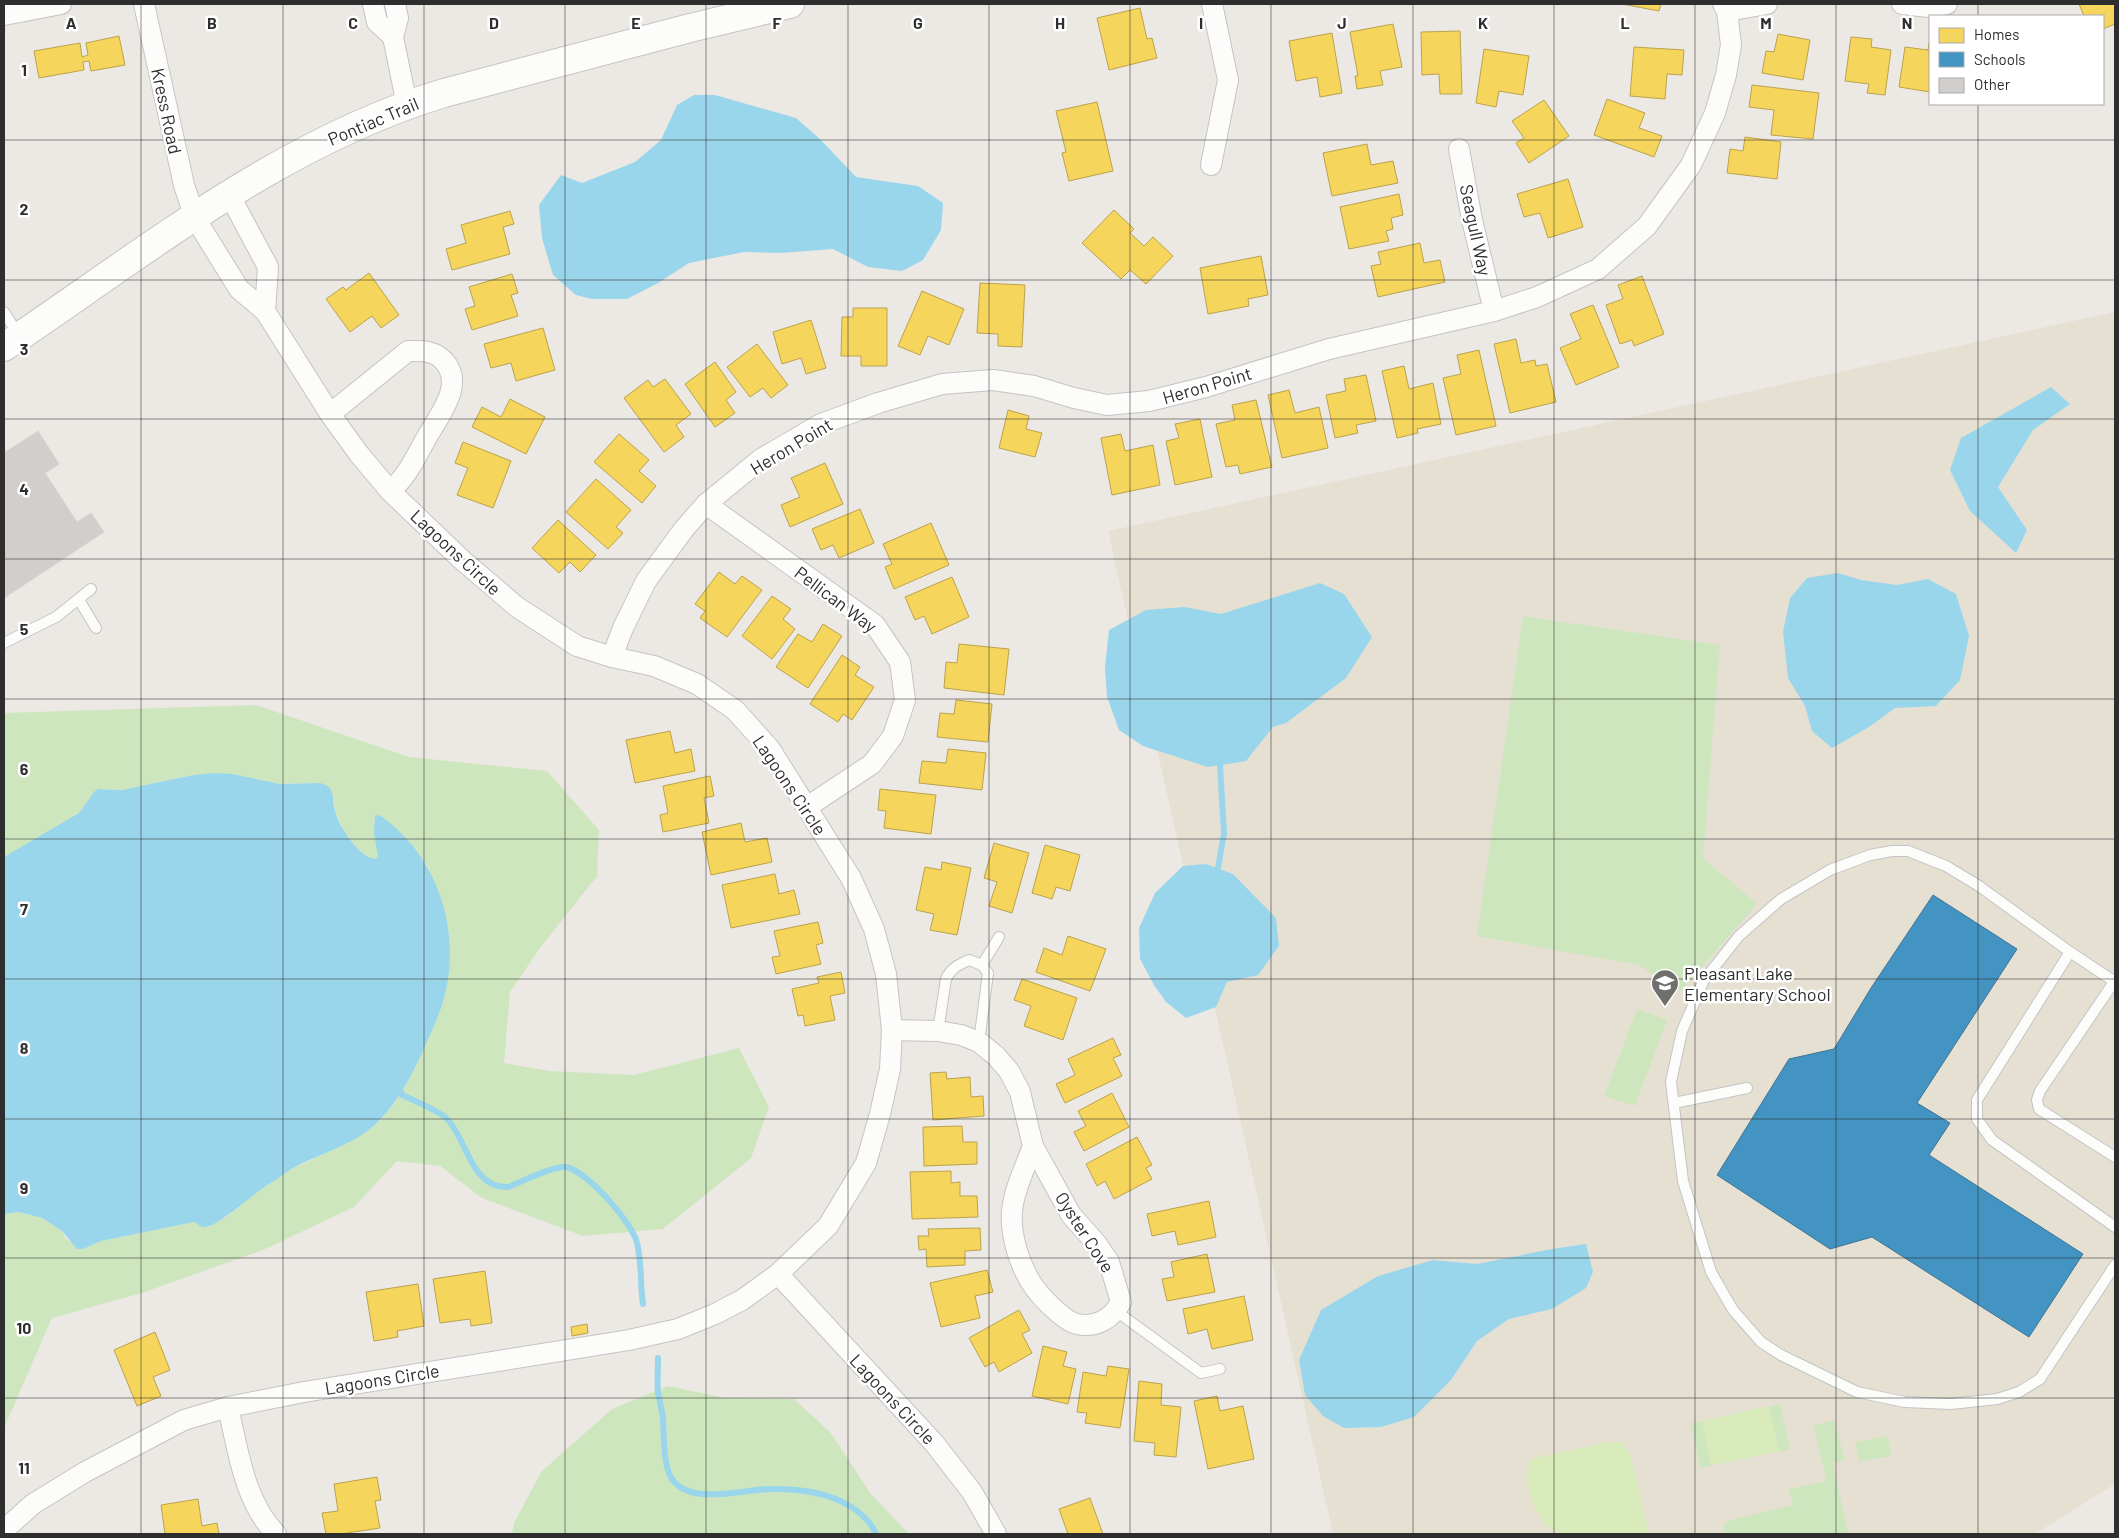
<svg xmlns="http://www.w3.org/2000/svg" width="2119" height="1538" font-family="Barlow,sans-serif">
	<rect width="100%" height="100%" fill="#ece8e4"/>
	<!-- education -->
	<path fill="#e6e0d3" d="M2115,312V1484L2035,1534H1333L1108,531Z"/>
	<!-- green -->
	<g fill="#cee6be">
		<path d="M1523,616L1720,645L1703,858L1757,904L1681,991L1638,965L1477,936Z"/>
		<path d="M256,705L409,757L547,771L599,830L597,876L540,948L510,992L504,1063L549,1071L634,1075L739,1048L769,1107L751,1158L663,1229L583,1236L482,1198L440,1166L397,1161L354,1207L263,1250L142,1293L52,1318L4,1428V1214L19,1212L42,1218L62,1231L66,1239L83,1249L101,1241L194,1222L204,1227H209L229,1215L267,1184L298,1166L349,1142L367,1131L379,1122L395,1102L414,1070L427,1042L443,1002L447,982L450,959L449,935L428,867L402,834L374,819L378,856L376,859C358,857 341,828 336,813C334,807 335,799 331,794C328,790 323,786 320,783L280,784L233,774L193,775L122,790L103,789L86,803L79,813L65,822L4,857V713Z"/>
		<path d="M1637,1009L1667,1020L1635,1106L1604,1096Z"/>
		<path d="M668,1386L725,1398L794,1399L831,1433L870,1493L909,1534H512L514,1523L541,1472L612,1409Z"/>
		<path d="M1780,1404L1790,1449L1700,1468L1691,1423Z"/>
		<path d="M1834,1420L1845,1460L1833,1463L1848,1534H1725L1723,1528L1727,1521L1793,1505L1789,1489L1827,1481L1813,1426Z"/>
		<path d="M1887,1436L1892,1456L1859,1462L1855,1442Z"/>
	</g>
	<!-- pitch -->
	<g fill="#d9eabb">
		<path d="M1769,1406L1779,1451L1711,1465L1702,1421Z"/>
		<path d="M1607,1442H1623L1631,1456L1649,1534H1558L1544,1523L1533,1505L1526,1479L1530,1459Z"/>
	</g>
	<!-- water -->
	<g fill="#99d6ec">
		<path d="M694,95H715L796,118L820,139L856,177L918,186L943,203L941,230L923,260L902,271L868,267L833,249L781,253L744,252L689,263L658,283L627,299H592L576,295L553,275L542,238L539,205L561,175L582,183L635,162L661,140L677,105Z"/>
		<path d="M2051,387L2070,404L2033,430L1998,487L2027,530L2016,553L1970,511L1950,470L1961,438Z"/>
		<path d="M1838,573L1861,580L1897,585L1928,579L1956,594L1969,636L1960,680L1936,706L1895,708L1869,727L1832,748L1812,731L1805,706L1788,678L1783,632L1790,598L1807,578Z"/>
		<path d="M1320,583L1344,594L1372,637L1346,678L1286,723L1273,727L1246,761L1208,767L1143,746L1119,730L1107,697L1105,667L1109,630L1146,610L1184,607L1221,614Z"/>
		<path d="M214,773L233,774L280,784L320,783C323,784 327,785 330,788C334,794 333,804 335,811C339,826 359,858 376,859L378,856L374,834L375,816L379,815C391,822 402,834 412,845C447,888 459,948 443,1002C438,1018 430,1035 423,1051C411,1077 397,1103 377,1123C356,1143 326,1152 301,1164C289,1170 279,1178 269,1184C256,1191 215,1230 203,1227C200,1226 196,1223 194,1222L101,1241L83,1249H77L62,1231L42,1218L19,1212L4,1214V857L79,813L94,792L98,789L122,790L193,775Z"/>
		<path d="M1206,864L1233,874L1276,918L1279,946L1258,975L1227,982L1216,1007L1186,1018L1166,1002L1154,985L1140,959L1139,928L1155,893L1183,866Z"/>
		<path d="M1586,1244L1593,1272L1586,1288L1552,1309L1509,1319L1477,1341L1451,1380L1414,1417L1381,1427L1344,1428L1323,1416L1305,1395L1299,1360L1321,1310L1378,1276L1433,1260L1477,1264L1552,1249Z"/>
	</g>
	<!-- homes -->
	<g fill="#f6d55c" stroke="#baa34e">
		<path d="M1622,4H1661L1659,11Z"/>
		<path d="M2079,4H2115V24L2103,29V16H2084Z"/>
		<path d="M1140,8L1147,39L1152,38L1157,58L1109,70L1097,18Z"/>
		<path d="M1393,24L1402,67L1380,71L1383,85L1357,89L1355,76H1358L1350,32Z"/>
		<path d="M1460,31L1462,94H1440L1439,74L1422,75L1421,32Z"/>
		<path d="M1332,33L1342,93L1320,97L1317,77L1296,81L1289,41Z"/>
		<path d="M1778,34L1810,40L1803,80L1762,73L1766,51L1774,52Z"/>
		<path d="M119,36L125,65L91,71L89,61L83,62L84,70L39,78L34,51L80,43L82,57L88,55L86,43Z"/>
		<path d="M1851,37L1872,39L1871,47L1891,50L1885,95L1867,93L1869,84L1845,81Z"/>
		<path d="M1929,43L1930,92L1899,87L1905,47L1928,50Z"/>
		<path d="M1634,47L1684,50L1682,75L1667,74L1665,99L1630,96Z"/>
		<path d="M1484,49L1529,56L1523,95L1499,91L1496,107L1476,103Z"/>
		<path d="M1752,85L1819,93L1813,139L1771,135L1774,110L1749,107Z"/>
		<path d="M1607,99L1645,113L1639,128L1662,136L1654,157L1594,135Z"/>
		<path d="M1544,100L1569,136L1529,163L1516,143L1524,138L1512,121Z"/>
		<path d="M1097,102L1113,171L1069,181L1062,153L1066,152L1056,111Z"/>
		<path d="M1745,137L1781,142L1777,179L1727,173L1730,149L1743,151Z"/>
		<path d="M1367,144L1371,165L1393,161L1398,183L1332,196L1323,153Z"/>
		<path d="M1568,179L1583,227L1548,238L1540,213L1524,217L1517,194Z"/>
		<path d="M1399,194L1403,215L1391,218L1393,229L1386,231L1389,241L1349,249L1340,207Z"/>
		<path d="M1114,210L1134,229L1130,233L1144,246L1153,237L1173,256L1146,284L1130,270L1121,279L1082,243Z"/>
		<path d="M510,211L514,224L503,227L510,254L452,270L446,249L466,243L461,225Z"/>
		<path d="M1420,243L1424,263L1440,260L1445,282L1378,297L1371,266L1381,264L1378,252Z"/>
		<path d="M1261,256L1268,295L1248,299L1249,306L1208,314L1200,268Z"/>
		<path d="M369,273L399,315L381,328L372,316L350,332L326,299L343,287L346,290Z"/>
		<path d="M512,274L518,293L511,295L518,316L472,330L465,309L475,306L469,287Z"/>
		<path d="M1642,276L1664,334L1634,346L1632,340L1620,344L1606,305L1623,299L1618,285Z"/>
		<path d="M980,283L1025,285L1022,347L998,346V334L977,333Z"/>
		<path d="M922,291L964,309L949,345L928,336L920,355L898,346Z"/>
		<path d="M1593,305L1619,367L1576,385L1560,348L1581,339L1570,314Z"/>
		<path d="M853,308H887V366H861V356H841L842,317H853Z"/>
		<path d="M811,320L826,368L806,374L801,358L782,364L773,332Z"/>
		<path d="M543,328L555,370L516,381L511,363L491,368L484,344Z"/>
		<path d="M1516,339L1521,363L1535,360L1536,366L1547,364L1556,402L1510,413L1494,344Z"/>
		<path d="M757,344L788,385L771,398L763,388L750,397L727,367Z"/>
		<path d="M1479,350L1496,426L1456,435L1443,378L1461,374L1457,355Z"/>
		<path d="M715,362L736,392L726,400L735,413L715,427L685,384Z"/>
		<path d="M1404,366L1409,389L1433,383L1441,424L1417,429L1418,433L1397,438L1382,371Z"/>
		<path d="M1366,375L1376,421L1356,425L1358,433L1335,438L1326,395L1346,391L1344,379Z"/>
		<path d="M665,379L691,414L676,425L684,437L664,452L624,398L648,380L653,387Z"/>
		<path d="M1289,390L1295,413L1319,407L1328,448L1282,458L1268,395Z"/>
		<path d="M510,399L545,417L526,454L472,427L482,407L501,417Z"/>
		<path d="M1256,400L1272,467L1240,474L1238,465L1226,467L1216,424L1235,420L1232,405Z"/>
		<path d="M1008,410L1029,416L1026,429L1042,433L1035,457L999,448Z"/>
		<path d="M1200,419L1212,477L1175,485L1166,441L1179,438L1175,424Z"/>
		<path d="M619,434L649,460L639,471L656,486L642,503L594,462Z"/>
		<path d="M1121,434L1125,451L1153,445L1160,485L1112,495L1101,438Z"/>
		<path d="M463,442L511,461L493,508L457,495L468,468L455,463Z"/>
		<path d="M825,463L843,504L790,527L781,505L800,497L791,478Z"/>
		<path d="M596,479L631,510L616,527L623,533L608,549L566,512Z"/>
		<path d="M860,509L874,543L839,558L833,545L821,550L812,529Z"/>
		<path d="M558,520L596,555L580,572L570,562L559,573L532,548Z"/>
		<path d="M931,523L949,565L894,589L885,567L892,564L883,544Z"/>
		<path d="M719,572L735,584L742,576L762,590L727,637L700,618L705,611L695,604Z"/>
		<path d="M952,577L969,617L932,634L924,616L915,620L905,597Z"/>
		<path d="M772,596L791,609L783,619L795,629L772,659L742,636Z"/>
		<path d="M823,624L842,636L808,688L776,667L798,634L812,642Z"/>
		<path d="M959,644L1009,649L1004,695L944,688L946,662L957,663Z"/>
		<path d="M842,655L860,667L855,675L874,687L852,720L843,714L838,722L810,704Z"/>
		<path d="M956,700L992,704L988,742L937,737L940,713L954,714Z"/>
		<path d="M670,731L675,753L691,749L695,771L635,783L626,740Z"/>
		<path d="M948,749L986,753L982,790L919,783L922,761L946,763Z"/>
		<path d="M710,776L714,796L704,798L709,823L663,832L660,815L668,813L663,786Z"/>
		<path d="M880,789L936,795L931,834L884,828L886,811L878,810Z"/>
		<path d="M741,823L745,842L767,838L772,862L711,875L702,832Z"/>
		<path d="M994,843L1029,853L1012,913L989,906L997,882L984,878Z"/>
		<path d="M1045,845L1080,855L1070,891L1056,887L1052,899L1032,893Z"/>
		<path d="M942,862L971,868L957,935L930,930L934,914L916,910L925,867L941,870Z"/>
		<path d="M775,874L779,894L794,890L800,914L731,928L722,885Z"/>
		<path d="M818,922L823,943L816,945L821,964L776,974L772,957L780,956L774,931Z"/>
		<path d="M1068,936L1106,949L1090,991L1036,972L1044,948L1062,955Z"/>
		<path d="M841,972L845,993L830,996L835,1020L805,1026L803,1015L798,1016L792,989L819,983L817,977Z"/>
		<path d="M1022,979L1077,998L1063,1040L1024,1026L1031,1006L1014,1000Z"/>
		<path d="M1113,1038L1121,1055L1113,1058L1122,1076L1065,1103L1056,1084L1075,1075L1068,1059Z"/>
		<path d="M946,1072L947,1079L970,1077L971,1097L983,1096L984,1116L933,1120L930,1073Z"/>
		<path d="M1112,1093L1129,1127L1084,1151L1074,1132L1086,1126L1078,1111Z"/>
		<path d="M962,1126L963,1142H977V1164L924,1166L923,1127Z"/>
		<path d="M1137,1137L1152,1165L1146,1168L1152,1179L1114,1199L1105,1181L1097,1186L1086,1164Z"/>
		<path d="M951,1171V1183L960,1182V1196H977L978,1217L912,1219L910,1172Z"/>
		<path d="M1209,1201L1216,1237L1178,1245L1175,1231L1152,1236L1147,1214Z"/>
		<path d="M980,1228L981,1250L965,1251V1265L927,1267L926,1249L919,1250L918,1236H929L928,1229Z"/>
		<path d="M1207,1254L1215,1292L1167,1301L1162,1279L1174,1277L1171,1262Z"/>
		<path d="M987,1270L993,1292L975,1296L980,1318L941,1327L930,1283Z"/>
		<path d="M485,1271L492,1323L471,1326L470,1319L440,1323L433,1279Z"/>
		<path d="M418,1284L424,1326L397,1331L398,1337L374,1341L366,1292Z"/>
		<path d="M1244,1296L1253,1340L1212,1349L1207,1329L1188,1334L1183,1309Z"/>
		<path d="M1019,1310L1030,1330L1022,1334L1032,1353L999,1372L994,1362L985,1367L969,1338Z"/>
		<path d="M587,1324L588,1333L572,1336L571,1327Z"/>
		<path d="M155,1332L170,1370L153,1377L161,1396L137,1406L114,1350Z"/>
		<path d="M1043,1346L1067,1352L1063,1366L1076,1369L1068,1404L1032,1396Z"/>
		<path d="M1108,1366L1129,1369L1120,1428L1085,1423L1087,1413L1077,1412L1083,1372L1106,1376Z"/>
		<path d="M1139,1381L1162,1384L1161,1405L1181,1407L1176,1457L1154,1455L1155,1443L1134,1441Z"/>
		<path d="M1217,1396L1220,1411L1243,1406L1254,1459L1208,1469L1194,1401Z"/>
		<path d="M377,1477L381,1500L375,1501L380,1528L340,1534H326L322,1513L338,1511L334,1484Z"/>
		<path d="M1090,1498L1103,1534H1068L1059,1509Z"/>
		<path d="M198,1499L202,1526L217,1523L219,1534H165L161,1505Z"/>
	</g>
	<!-- schools -->
	<path fill="#4393c3" stroke="#3d7596" d="M1933,895L2017,949L1917,1103L1950,1123L1929,1155L2083,1254L2029,1337L1872,1237L1830,1249L1717,1175L1789,1059L1834,1049L1871,988Z"/>
	<g fill="none" stroke-linecap="round" stroke-linejoin="round">
		<!-- stream -->
		<g stroke="#99d6ec" stroke-width="6">
			<path d="M1218,868L1224,833L1220,765"/>
			<path d="M401,1092L402,1095C413,1100 440,1111 447,1119C467,1139 471,1189 508,1187C521,1182 553,1166 565,1167C585,1169 633,1223 637,1243C642,1263 640,1284 643,1304"/>
			<path d="M658,1358C658,1370 657,1382 658,1393C660,1402 662,1410 663,1419C664,1435 663,1466 672,1479C691,1507 746,1488 774,1489C799,1489 826,1492 848,1505C860,1512 870,1520 876,1534"/>
		</g>
	</g>
	<!-- building -->
	<path fill="#d1cecb" stroke="#d7d4d0" d="M38,431L59,464L45,473L77,522L91,513L104,532L4,598V453Z"/>
	<g fill="none" stroke-linecap="round" stroke-linejoin="round">
		<!-- lane casing -->
		<g stroke="#c5c4c5" stroke-width="12">
			<g id="lane">
				<path d="M4,312L19,336"/>
				<path d="M79,600L96,628"/>
				<path d="M4,643L56,617L91,589"/>
				<path d="M2070,952L1977,1100V1119L1992,1140L2115,1227"/>
				<path d="M982,965L999,937"/>
				<path d="M2114,982L2040,1091L2037,1100L2039,1109L2115,1157"/>
				<path d="M2115,982L2070,952L1979,886L1946,866L1908,851H1892L1870,855L1830,870L1781,899L1739,936L1704,980L1682,1031L1671,1082L1683,1181L1711,1272L1733,1310L1761,1342L1781,1355L1857,1392L1905,1402L1951,1404L1997,1399L2019,1392L2040,1379L2115,1265"/>
				<path d="M938,1031L946,979C951,968 958,965 969,960L982,965L988,973L979,1042"/>
				<path d="M1674,1103L1747,1088"/>
				<path d="M1116,1311L1201,1373L1220,1369"/>
			</g>
		</g>
		<!-- street casing -->
		<g stroke="#c5c4c5" stroke-width="22">
			<g id="street">
				<path d="M373,4L377,22L393,37"/>
				<path d="M395,4L398,18L393,37L407,105"/>
				<path d="M1902,4L1929,7L1947,4"/>
				<path d="M1727,11L1767,4"/>
				<path d="M4,15L61,4"/>
				<path d="M1459,149L1472,220L1494,311"/>
				<path d="M1211,165L1228,80L1212,4"/>
				<path d="M230,196L268,267L265,311"/>
				<path d="M330,414L408,351C422,351 434,350 444,361C465,384 440,414 427,437C416,456 408,476 390,491"/>
				<path d="M706,504L875,625L900,662L905,700L893,736L872,764L807,807"/>
				<path d="M612,657L623,628L646,581L684,529L706,504L761,459L821,424L878,403L942,384L993,380L1034,386L1074,398L1107,405L1149,401L1206,387L1329,349L1494,311L1537,297L1598,269L1647,226L1691,165L1715,113L1726,75L1731,45L1727,11L1723,4"/>
				<path d="M892,1030L938,1031L961,1035L979,1042L996,1056L1009,1071L1020,1092L1033,1146L1071,1215L1096,1243L1109,1262L1121,1302C1112,1319 1096,1328 1077,1324C1065,1322 1041,1297 1034,1287C1020,1267 1010,1236 1012,1211C1014,1189 1026,1166 1033,1146"/>
				<path d="M778,1274L934,1443L972,1492L996,1534"/>
				<path d="M228,1407C238,1450 244,1501 276,1534"/>
				<path d="M4,1530L33,1504L85,1472L184,1420L228,1407L304,1392L629,1340L678,1329L715,1314L742,1300L778,1274L828,1226L866,1163L880,1114L890,1069L892,1030L886,974L874,929L851,878L770,749L735,710L697,684L654,666L612,657L577,646L517,607L462,560L390,491L359,454L330,414L265,311L239,289L195,218L184,185L144,4"/>
			</g>
		</g>
		<!-- secondary casing -->
		<g stroke="#c5c4c5" stroke-width="30">
			<path id="secondary" d="M4,347C144,253 281,142 444,93L690,28L790,4"/>
		</g>
		<!-- lane -->
		<use href="#lane" stroke="#fcfcfb" stroke-width="10"/>
		<!-- street -->
		<use href="#street" stroke="#fcfcfb" stroke-width="20"/>
		<!-- secondary -->
		<use href="#secondary" stroke="#fcfcfb" stroke-width="28"/>
	</g>
	<!-- grid -->
	<path fill="none" stroke="#2e2e2e" stroke-width="1" stroke-opacity="0.55" d="M141,4V1534M283,4V1534M424,4V1534M565,4V1534M706,4V1534M848,4V1534M989,4V1534M1130,4V1534M1271,4V1534M1413,4V1534M1554,4V1534M1695,4V1534M1836,4V1534M1978,4V16M1978,104V1534M4,140H2115M4,280H2115M4,419H2115M4,559H2115M4,699H2115M4,839H2115M4,979H2115M4,1119H2115M4,1258H2115M4,1398H2115"/>
	<!-- icons -->
	<defs>
		<g id="school-pin" transform="scale(1.4375)"><path d="M0 17L-7.5 6A9.5 9.5 0 1 1 7.5 6Z" fill="#706f6e" stroke="#fff"/><path d="M0-5L7-2L0 1L-7-2ZM-4 1L0 2.5L4 1V4Q0 6-4 4Z" fill="#fff"/></g>
	</defs>
	<g fill-rule="evenodd">
		<use href="#school-pin" x="1665" y="983"/>
	</g>
	<g text-anchor="middle" dominant-baseline="central" stroke-width="5" stroke-linejoin="round" paint-order="stroke">
		<!-- street labels -->
		<g font-size="18" fill="#2e2e2e" stroke="#fff">
			<text transform="translate(167 111) rotate(78)">Kress Road</text>
			<text transform="translate(373 121) rotate(-23)">Pontiac Trail</text>
			<text transform="translate(1476 230) rotate(78)">Seagull Way</text>
			<text transform="translate(1207 385) rotate(-16)">Heron Point</text>
			<text transform="translate(791 446) rotate(-31)">Heron Point</text>
			<text transform="translate(456 552) rotate(43)">Lagoons Circle</text>
			<text transform="translate(836 599) rotate(37)">Pellican Way</text>
			<text transform="translate(790 785) rotate(56)">Lagoons Circle</text>
			<text transform="translate(1085 1232) rotate(57)">Oyster Cove</text>
			<text transform="translate(382 1379) rotate(-9)">Lagoons Circle</text>
			<text transform="translate(893 1399) rotate(47)">Lagoons Circle</text>
		</g>
		<!-- poi labels -->
		<g font-size="18" fill="#2e2e2e" stroke="#fff" text-anchor="start">
			<text x="1684" y="973">Pleasant Lake<tspan x="1684" dy="21">Elementary School</tspan></text>
		</g>
	</g>
	<g font-size="16" text-anchor="middle" font-weight="bold" fill="#2e2e2e" stroke="#fff" stroke-width="5" stroke-linejoin="round" paint-order="stroke">
		<text x="71" y="29">A</text>
		<text x="212" y="29">B</text>
		<text x="353" y="29">C</text>
		<text x="494" y="29">D</text>
		<text x="636" y="29">E</text>
		<text x="777" y="29">F</text>
		<text x="918" y="29">G</text>
		<text x="1060" y="29">H</text>
		<text x="1201" y="29">I</text>
		<text x="1342" y="29">J</text>
		<text x="1483" y="29">K</text>
		<text x="1625" y="29">L</text>
		<text x="1766" y="29">M</text>
		<text x="1907" y="29">N</text>
		<text x="24" y="76">1</text>
		<text x="24" y="215">2</text>
		<text x="24" y="355">3</text>
		<text x="24" y="495">4</text>
		<text x="24" y="635">5</text>
		<text x="24" y="775">6</text>
		<text x="24" y="915">7</text>
		<text x="24" y="1054">8</text>
		<text x="24" y="1194">9</text>
		<text x="24" y="1334">10</text>
		<text x="24" y="1474">11</text>
	</g>
	<!-- border -->
	<rect width="2119" height="1538" fill="none" stroke="#2e2e2e" stroke-width="10"/>
	<!-- legend -->
	<rect x="1929" y="15" width="175" height="90" fill="#ffffff" stroke="#ababab"/>
	<rect x="1939" y="28" width="25" height="15" fill="#f6d55c" stroke="#ababab"/>
	<text x="1974" y="40" font-size="15" fill="#2e2e2e">Homes</text>
	<rect x="1939" y="52" width="25" height="15" fill="#4393c3" stroke="#ababab"/>
	<text x="1974" y="65" font-size="15" fill="#2e2e2e">Schools</text>
	<rect x="1939" y="78" width="25" height="15" fill="#d1cecb" stroke="#ababab"/>
	<text x="1974" y="90" font-size="15" fill="#2e2e2e">Other</text>
</svg>
